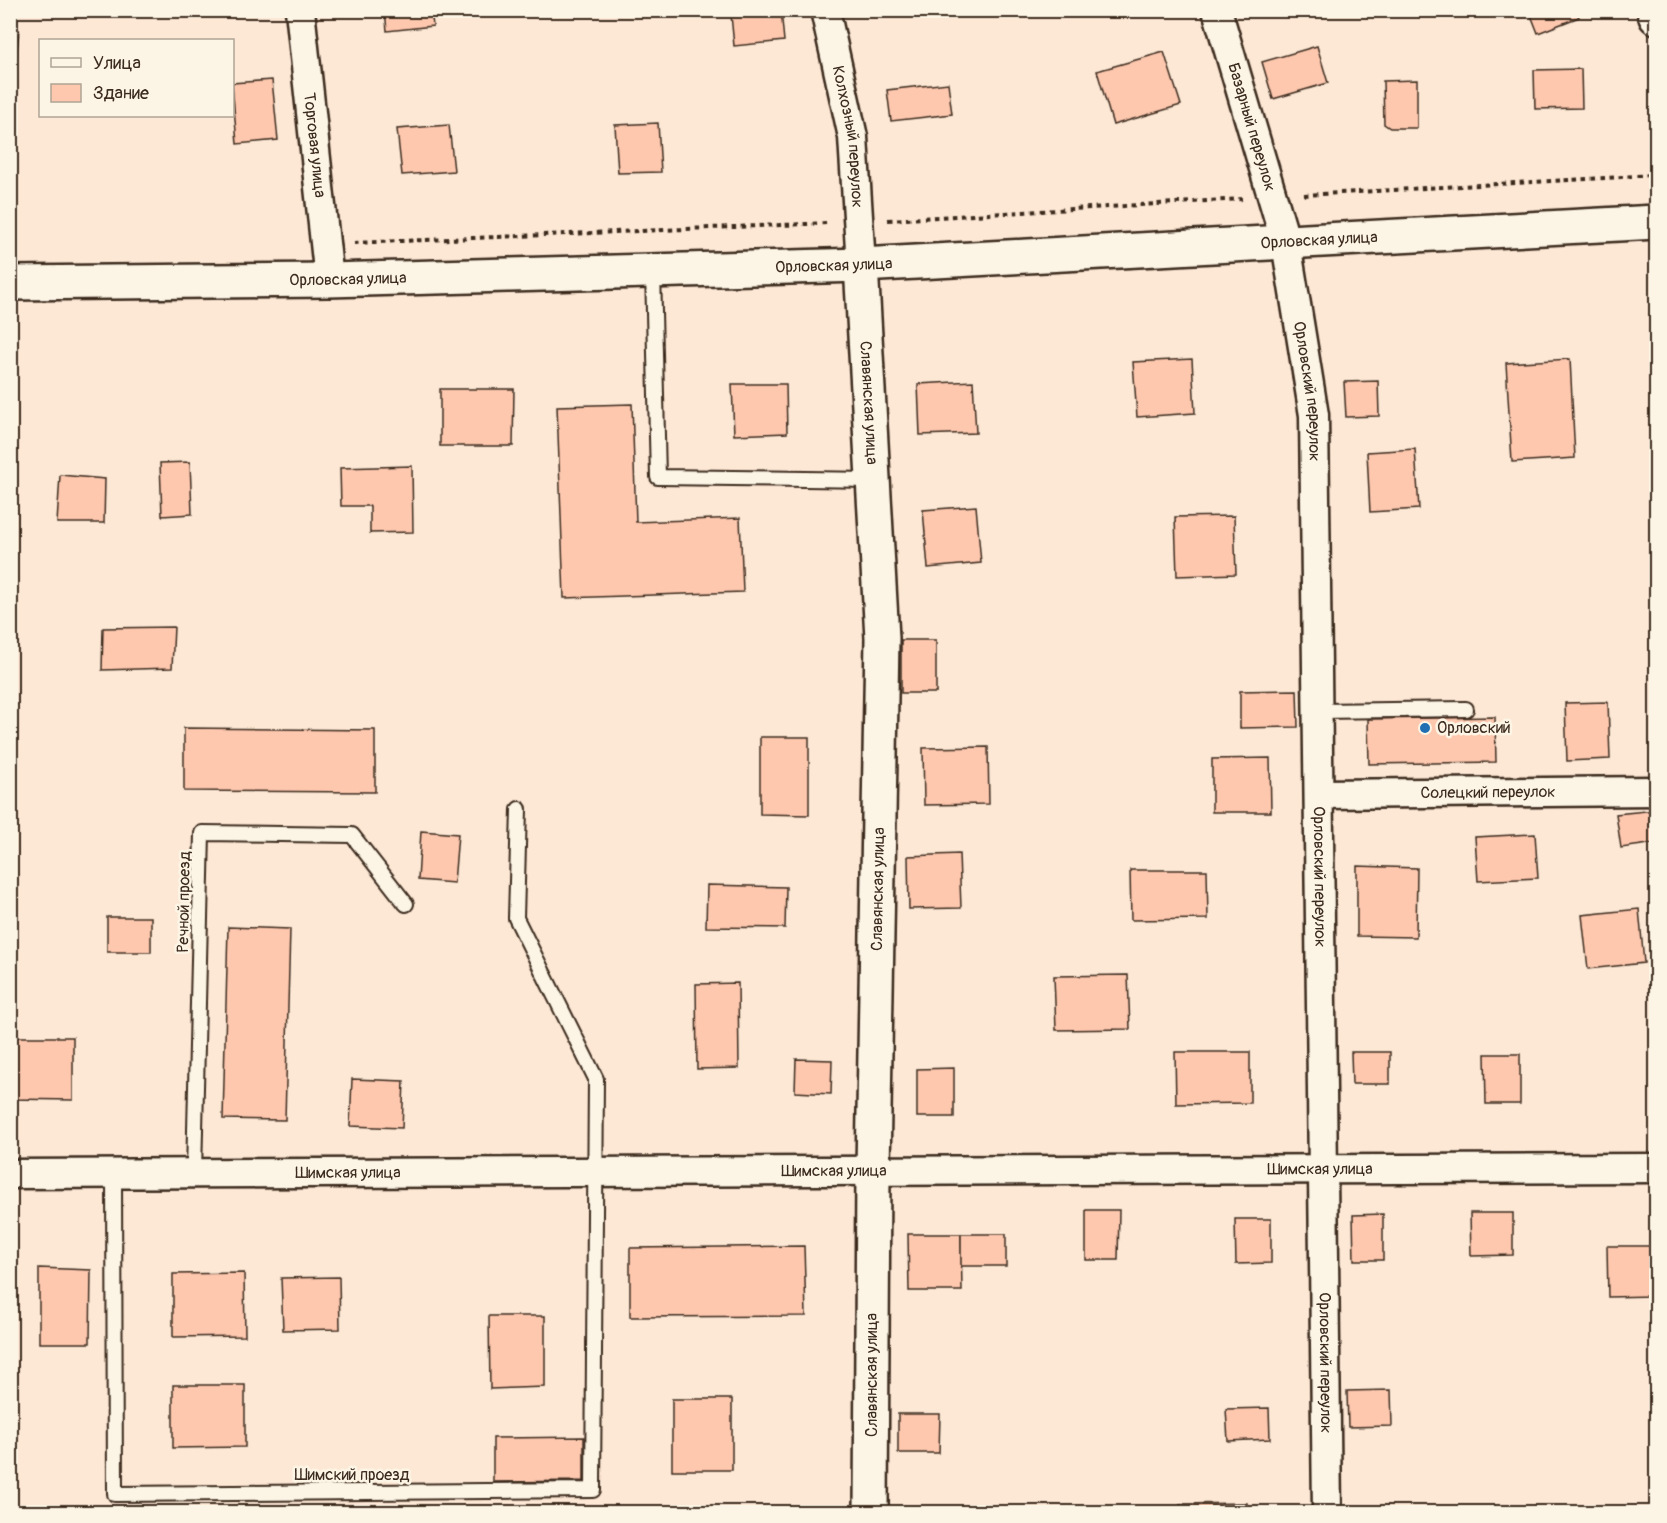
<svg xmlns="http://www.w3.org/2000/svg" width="1667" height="1523" font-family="Pangolin,sans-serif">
	<rect width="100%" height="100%" fill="#fde8d5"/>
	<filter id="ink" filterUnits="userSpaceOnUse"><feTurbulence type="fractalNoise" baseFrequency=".0167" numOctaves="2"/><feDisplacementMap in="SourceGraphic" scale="12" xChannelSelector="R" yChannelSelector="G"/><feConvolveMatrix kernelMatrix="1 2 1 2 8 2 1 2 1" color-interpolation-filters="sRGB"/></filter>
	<g filter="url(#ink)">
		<!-- building -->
		<g fill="#fec8af" stroke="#3b2a1e" stroke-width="1.5">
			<path d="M385,10H431L433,26L387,31Z"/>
			<path d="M781,10L784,41L734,46L731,15Z"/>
			<path d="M1529,10H1576L1579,17L1538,33Z"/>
			<path d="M10,29L19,30L14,82H10Z"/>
			<path d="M1317,46L1328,83L1273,99L1262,62Z"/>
			<path d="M1164,52L1181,105L1113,125L1097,71Z"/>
			<path d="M1581,69L1582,108L1535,109L1534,70Z"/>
			<path d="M272,80L278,140L237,144L232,83Z"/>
			<path d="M1417,80V128H1390L1384,124L1383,81Z"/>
			<path d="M948,83L952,114L891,121L887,90Z"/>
			<path d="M658,123L661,172L618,173L615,125Z"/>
			<path d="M449,125L454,171L402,175L397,129Z"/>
			<path d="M1192,359L1195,413L1137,417L1133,362Z"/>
			<path d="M1570,359L1575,458L1512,462L1506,363Z"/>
			<path d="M973,381L976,433L920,435L918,384Z"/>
			<path d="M1378,381L1379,416L1346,417L1344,382Z"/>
			<path d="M732,384H786L787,433L734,435Z"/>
			<path d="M440,389H514L513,446H440Z"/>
			<path d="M632,404L636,522L740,518L743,592L564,598L557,406Z"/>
			<path d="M1415,449L1419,509L1370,512L1367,452Z"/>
			<path d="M190,462L192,514L162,516L160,463Z"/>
			<path d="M412,466L413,532L370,533V506H341L340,468Z"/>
			<path d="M60,475L105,479L104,523H57Z"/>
			<path d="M976,506L981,563L928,568L923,510Z"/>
			<path d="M1234,516L1236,574L1177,576L1175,517Z"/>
			<path d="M174,627L172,668L102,670L103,628Z"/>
			<rect x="901" y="640" width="35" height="53"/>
			<path d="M1297,690L1298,727L1240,728V691Z"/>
			<path d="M1608,702L1610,759L1567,761L1565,703Z"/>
			<path d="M1495,717L1496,762L1369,764L1368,719Z"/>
			<path d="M184,728L375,730V792L184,791Z"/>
			<path d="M760,737H809V815L760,814Z"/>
			<path d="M988,747L989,804L924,805L923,748Z"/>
			<path d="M1270,758L1271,812H1212V759Z"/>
			<path d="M1656,810V843L1621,848L1616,814Z"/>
			<path d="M421,831L458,834L454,883L418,880Z"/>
			<path d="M1535,834L1538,878L1478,881L1475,837Z"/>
			<path d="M959,854L961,908L909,909L908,856Z"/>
			<path d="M1357,866L1417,868L1416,937L1357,936Z"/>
			<path d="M1130,870H1207L1208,919L1131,920Z"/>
			<path d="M707,885L786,887L785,928L706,927Z"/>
			<path d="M1639,909L1644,963L1588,969L1582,915Z"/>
			<rect x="107" y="917" width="44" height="35"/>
			<path d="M228,927L290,929L285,1120L223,1119Z"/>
			<path d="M1128,975L1130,1029L1056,1030L1054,976Z"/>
			<path d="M738,983L739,1068L697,1069L696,984Z"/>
			<path d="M10,1037H73V1100L10,1099Z"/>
			<path d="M1175,1052H1250V1103L1176,1104Z"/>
			<path d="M1351,1052H1390V1084H1352Z"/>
			<path d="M1485,1054H1520V1104H1486Z"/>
			<path d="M796,1059L832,1060L831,1094L795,1092Z"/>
			<path d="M954,1068V1117H917V1069Z"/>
			<path d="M352,1079L404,1081L402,1128L350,1126Z"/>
			<path d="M1086,1210H1119L1118,1260H1086Z"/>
			<path d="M1470,1213H1513V1255L1471,1256Z"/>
			<path d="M1383,1214V1260H1354L1353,1215Z"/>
			<path d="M1235,1219H1271V1263L1236,1264Z"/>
			<path d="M908,1234H961L962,1291H909Z"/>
			<rect x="961" y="1234" width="45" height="32"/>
			<path d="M804,1246L806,1316L630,1317V1248Z"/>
			<path d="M1607,1246H1651L1652,1296L1608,1297Z"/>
			<path d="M39,1268L91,1270L90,1343H39Z"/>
			<path d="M244,1273L245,1336L173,1337V1274Z"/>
			<path d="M339,1277L340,1329L283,1330L281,1278Z"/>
			<path d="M489,1316H545V1387L490,1389Z"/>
			<path d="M173,1385H245V1447L173,1448Z"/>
			<path d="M1391,1390L1392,1426L1348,1427L1347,1391Z"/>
			<rect x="672" y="1399" width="60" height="71"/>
			<path d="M1269,1408L1270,1439L1228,1441L1226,1409Z"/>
			<path d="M898,1414H940L939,1453H898Z"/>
			<path d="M584,1437V1481L493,1482V1438Z"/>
			<path d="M1247,1503V1512H1180V1504Z"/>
		</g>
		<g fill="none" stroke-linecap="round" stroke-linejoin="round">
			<!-- lane casing -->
			<g stroke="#3b2a1e" stroke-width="18">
				<g id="lane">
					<path d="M653,271L658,477L872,480"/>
					<path d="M1319,711L1466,709"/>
					<path d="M114,1173L115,1494L593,1490L596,1079L516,918L519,809"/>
					<path d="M194,1173L202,833L352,835L406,904"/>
				</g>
			</g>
			<!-- street casing -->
			<g stroke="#3b2a1e" stroke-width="33">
				<g id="street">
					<path id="s1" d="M300,10L329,280"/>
					<path id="s2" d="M825,10L853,137L861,265"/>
					<path id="s3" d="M1217,10L1286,243L1314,415L1327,1512"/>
					<path id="s4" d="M1320,794L1656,791"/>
					<path id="s5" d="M10,1174L1656,1168"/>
				</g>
			</g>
			<!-- secondary casing -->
			<g stroke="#3b2a1e" stroke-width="38">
				<g id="secondary">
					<path d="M1654,10L1656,17"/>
					<path id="s6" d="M861,265L882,638L873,1170L871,1512"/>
					<path id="s7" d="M10,283L329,280L861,265L1656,222"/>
				</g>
			</g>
			<!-- path -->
			<g stroke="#3b2a1e" stroke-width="4" stroke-dasharray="4.5 4.5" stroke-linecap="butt">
				<path d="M1304,195L1656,175"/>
				<path d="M888,220L1242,199"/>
				<path d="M354,243L829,223"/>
			</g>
			<!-- lane -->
			<use href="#lane" stroke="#fcf5e5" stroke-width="14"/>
			<!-- street -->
			<use href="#street" stroke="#fcf5e5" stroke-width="28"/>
			<!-- secondary -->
			<use href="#secondary" stroke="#fcf5e5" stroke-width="33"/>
		</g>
	</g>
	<!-- markers -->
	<circle fill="#1f6fb2" stroke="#fcf5e5" stroke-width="2" cx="1425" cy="728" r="6"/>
	<g text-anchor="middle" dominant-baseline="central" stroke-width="5" stroke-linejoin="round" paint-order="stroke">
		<!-- street labels -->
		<g font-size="16" fill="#3b2a1e" stroke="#fcf5e5">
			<text stroke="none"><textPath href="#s3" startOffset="122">Базарный переулок</textPath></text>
			<text stroke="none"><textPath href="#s2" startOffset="129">Колхозный переулок</textPath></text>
			<text stroke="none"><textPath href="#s1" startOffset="136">Торговая улица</textPath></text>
			<text stroke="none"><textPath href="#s7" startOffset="1310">Орловская улица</textPath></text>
			<text stroke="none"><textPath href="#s7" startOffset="824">Орловская улица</textPath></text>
			<text stroke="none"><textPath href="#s7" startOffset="338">Орловская улица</textPath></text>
			<text stroke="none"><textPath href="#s3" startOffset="393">Орловский переулок</textPath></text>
			<text stroke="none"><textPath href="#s6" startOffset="138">Славянская улица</textPath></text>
			<text stroke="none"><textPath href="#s4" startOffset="168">Солецкий переулок</textPath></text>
			<text stroke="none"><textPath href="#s3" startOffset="879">Орловский переулок</textPath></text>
			<text transform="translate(878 889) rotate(-89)">Славянская улица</text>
			<text transform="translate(184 902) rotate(-89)">Речной проезд</text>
			<text stroke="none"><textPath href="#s5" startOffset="1310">Шимская улица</textPath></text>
			<text stroke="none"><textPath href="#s5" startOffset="824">Шимская улица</textPath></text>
			<text stroke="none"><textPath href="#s5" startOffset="338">Шимская улица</textPath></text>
			<text stroke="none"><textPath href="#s3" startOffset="1365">Орловский переулок</textPath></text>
			<text transform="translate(872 1375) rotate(-90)">Славянская улица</text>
			<text x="352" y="1475">Шимский проезд</text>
		</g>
		<!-- poi labels -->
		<g font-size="16" fill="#3b2a1e" stroke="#fcf5e5" text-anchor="start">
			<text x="1437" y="728">Орловский</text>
		</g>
	</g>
	<!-- margin -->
	<rect width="1667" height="1523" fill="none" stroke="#fcf5e5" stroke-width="36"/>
	<rect x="18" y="18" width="1631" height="1487" fill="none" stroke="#3b2a1e" stroke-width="2" filter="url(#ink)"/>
	<!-- legend -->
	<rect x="39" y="39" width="195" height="78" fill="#fcf5e5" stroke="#afa495" stroke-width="1.5"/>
	<rect x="51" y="58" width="30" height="9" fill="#fcf5e5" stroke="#afa495" stroke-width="1.5"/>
	<text x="93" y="69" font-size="18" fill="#3b2a1e">Улица</text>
	<rect x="51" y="84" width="30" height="18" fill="#fec8af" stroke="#afa495" stroke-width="1.5"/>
	<text x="93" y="99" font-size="18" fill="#3b2a1e">Здание</text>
</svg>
